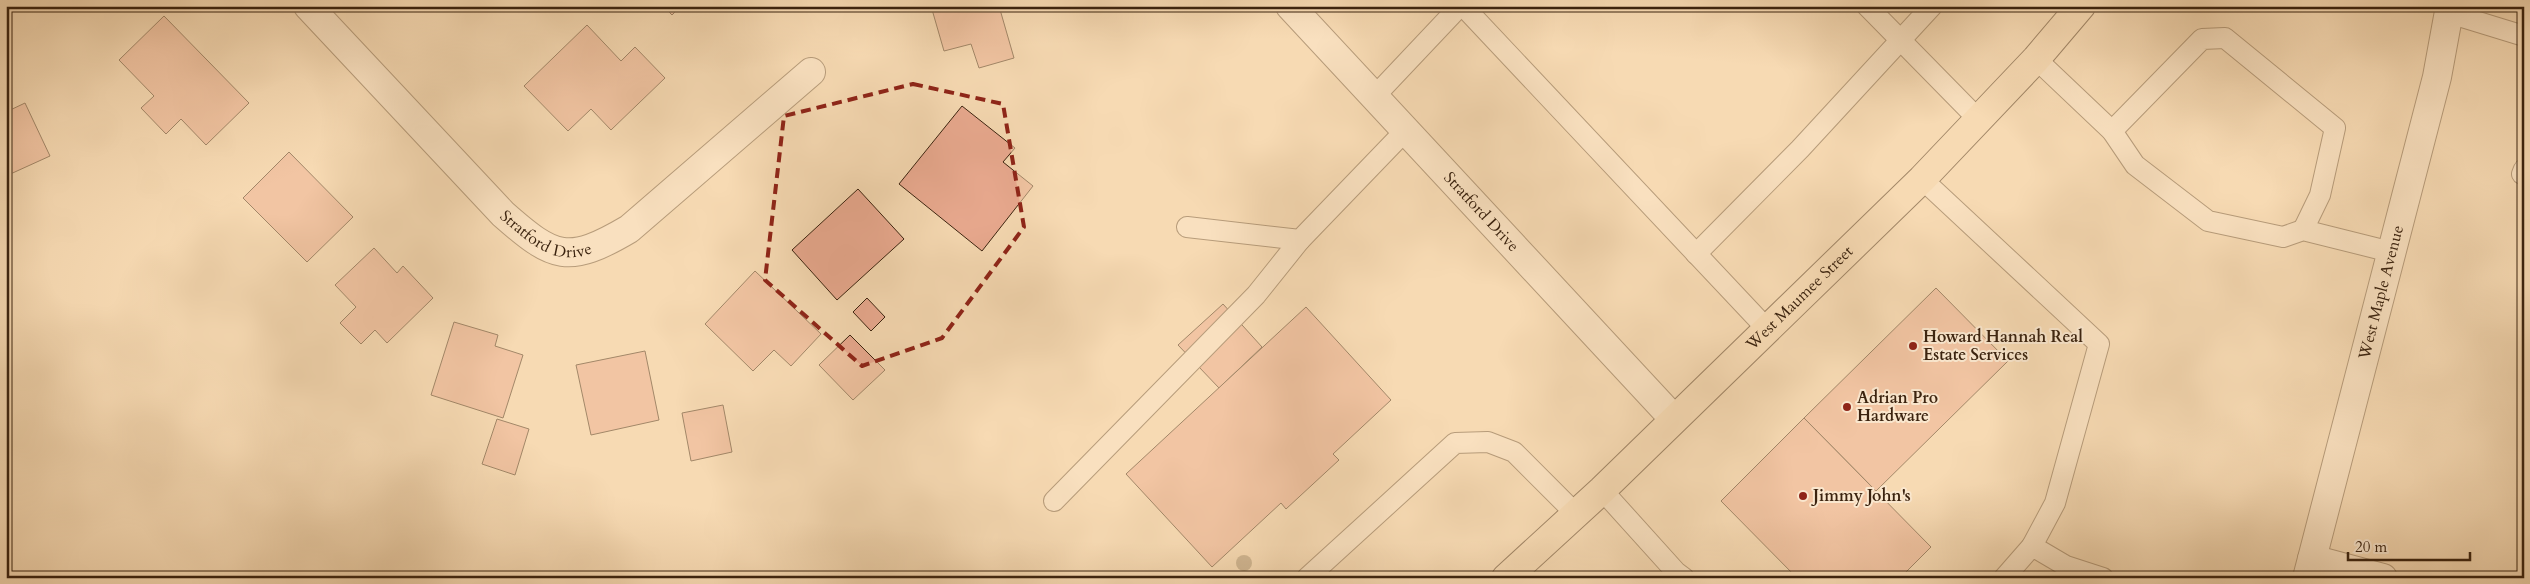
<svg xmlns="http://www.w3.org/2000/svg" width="2530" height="584" font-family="Cardo,serif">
	<rect width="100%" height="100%" fill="#f7dab3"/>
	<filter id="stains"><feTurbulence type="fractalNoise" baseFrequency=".004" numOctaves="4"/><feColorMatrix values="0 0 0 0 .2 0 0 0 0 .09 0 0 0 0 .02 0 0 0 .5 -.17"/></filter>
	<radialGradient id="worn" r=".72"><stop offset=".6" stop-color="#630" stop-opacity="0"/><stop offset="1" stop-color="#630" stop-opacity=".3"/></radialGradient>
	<!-- building -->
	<g fill="#eaaa90" stroke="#3b230f">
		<path d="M663,6H681L672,15Z"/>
		<path d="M931,6H999L1014,58L979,68L971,44L944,51Z"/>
		<path d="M164,16L249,103L206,145L181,119L166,134L141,108L154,96L119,60Z"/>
		<path d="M587,25L621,61L635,47L665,78L611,130L591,109L568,131L524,86Z"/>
		<path d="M25,103L50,156L6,176V112Z"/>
		<path d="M962,106L1015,148L1003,162L1033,186L982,251L899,184Z"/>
		<path d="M289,152L353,217L307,262L243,198Z"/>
		<path d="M858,189L904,239L837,300L792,250Z"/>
		<path d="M374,248L397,273L403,266L433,298L387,343L375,330L361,344L340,323L356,307L335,285Z"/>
		<path d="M755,271L821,334L791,366L774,350L753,371L705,324Z"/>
		<path d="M1936,288L2008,361L1876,491L1804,418Z"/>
		<path d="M867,298L885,317L871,331L853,312Z"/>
		<path d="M1223,304L1262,347L1219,388L1178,345Z"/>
		<path d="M1306,307L1391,400L1333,454L1339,460L1286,509L1281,503L1212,567L1126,474Z"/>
		<path d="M454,322L498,335L495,346L523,355L503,418L431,395Z"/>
		<path d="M850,335L885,370L853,400L819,365Z"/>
		<path d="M645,351L659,420L591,435L576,365Z"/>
		<path d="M723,405L732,452L691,461L682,413Z"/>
		<path d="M1804,418L1931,547L1900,578H1797L1721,501Z"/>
		<path d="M497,419L529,429L515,475L482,464Z"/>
	</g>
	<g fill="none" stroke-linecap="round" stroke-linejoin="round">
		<!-- lane casing -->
		<g stroke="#6a5138" stroke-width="22">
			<g id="lane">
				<path d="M1463,6L1768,330"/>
				<path d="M1867,6L1979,120"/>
				<path d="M2449,13L2524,36"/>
				<path d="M2036,59L2112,131L2135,165L2208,221L2283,237L2303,230L2391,252"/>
				<path d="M1374,97L1460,6"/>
				<path d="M2112,131L2202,39L2225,38L2335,128L2320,195L2303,230"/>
				<path d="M2522,174L2524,169"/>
				<path d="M1922,179L2099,344L2055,503L2032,546"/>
				<path d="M1187,227L1300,240L1405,131"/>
				<path d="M1696,254L1800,149L1932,6"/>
				<path d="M1602,490L1676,572L1684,578"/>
				<path d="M1054,501L1256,295L1300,240"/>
				<path d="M1307,578L1455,443L1488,442L1514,452L1576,514"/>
				<path d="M2004,578L2032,546L2066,566L2103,578"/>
			</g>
		</g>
		<!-- street casing -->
		<g stroke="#6a5138" stroke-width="30">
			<g id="street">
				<path id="s1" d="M308,6L503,214C554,259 568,265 629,229L811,72"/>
				<path id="s2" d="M1290,6L1673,418"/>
				<path d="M2312,559L2383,578"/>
				<path id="s3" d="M2307,578L2437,77L2450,6"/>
			</g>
		</g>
		<!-- primary casing -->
		<g stroke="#3b230f" stroke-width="30">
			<g id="primary">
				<path id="s4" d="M1506,578L1602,490L1922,179L2036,59L2081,6"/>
			</g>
		</g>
		<!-- lane -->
		<use href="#lane" stroke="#fae7ce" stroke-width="20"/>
		<!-- street -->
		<use href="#street" stroke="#fae7ce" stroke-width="28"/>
		<!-- primary -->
		<use href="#primary" stroke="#f7dab3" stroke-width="28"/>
	</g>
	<!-- trees -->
	<circle fill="#a18b6a" cx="1244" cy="563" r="8"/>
	<!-- marked area -->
	<path d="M0 0H2530V584H0ZM913,84L1003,104L1024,227L942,338L862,366L765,280L784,116Z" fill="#f7dab3" fill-opacity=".55" fill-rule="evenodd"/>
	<path fill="none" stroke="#8f2418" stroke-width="4" stroke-dasharray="10 6" stroke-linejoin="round" d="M913,84L1003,104L1024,227L942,338L862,366L765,280L784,116Z"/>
	<!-- markers -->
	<g fill="#8f2418" stroke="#fae7ce" stroke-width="2">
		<circle cx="1913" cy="346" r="5"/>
		<circle cx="1847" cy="407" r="5"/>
		<circle cx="1803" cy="496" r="5"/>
	</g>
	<g text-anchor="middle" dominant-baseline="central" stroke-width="4" stroke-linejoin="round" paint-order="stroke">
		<!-- street labels -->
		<g font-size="16" fill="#3b230f" stroke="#fae7ce">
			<text stroke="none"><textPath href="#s2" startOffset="281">Stratford Drive</textPath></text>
			<text stroke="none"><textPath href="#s1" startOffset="335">Stratford Drive</textPath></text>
			<text stroke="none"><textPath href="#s3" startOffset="295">West Maple Avenue</textPath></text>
			<text stroke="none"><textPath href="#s4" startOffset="406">West Maumee Street</textPath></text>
		</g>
		<!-- poi labels -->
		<g font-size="16" font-weight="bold" fill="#3b230f" stroke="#fae7ce" text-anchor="start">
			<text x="1923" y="337">Howard Hannah Real<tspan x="1923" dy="18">Estate Services</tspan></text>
			<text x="1857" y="398">Adrian Pro<tspan x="1857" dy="18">Hardware</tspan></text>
			<text x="1813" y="496">Jimmy John's</text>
		</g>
	</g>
	<!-- margin -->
	<rect width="2530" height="584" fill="none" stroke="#f7dab3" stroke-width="25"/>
	<rect x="8" y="8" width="2515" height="569" fill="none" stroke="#3b230f" stroke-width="2.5"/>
	<rect x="12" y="12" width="2505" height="559" fill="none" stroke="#3b230f"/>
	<!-- scale -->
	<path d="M2348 552v8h122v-8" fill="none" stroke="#3b230f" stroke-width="2.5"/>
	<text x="2355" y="552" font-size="15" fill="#3b230f" stroke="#fae7ce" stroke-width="4" paint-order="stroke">20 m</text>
	<rect width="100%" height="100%" filter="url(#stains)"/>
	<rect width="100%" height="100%" fill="url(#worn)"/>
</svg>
